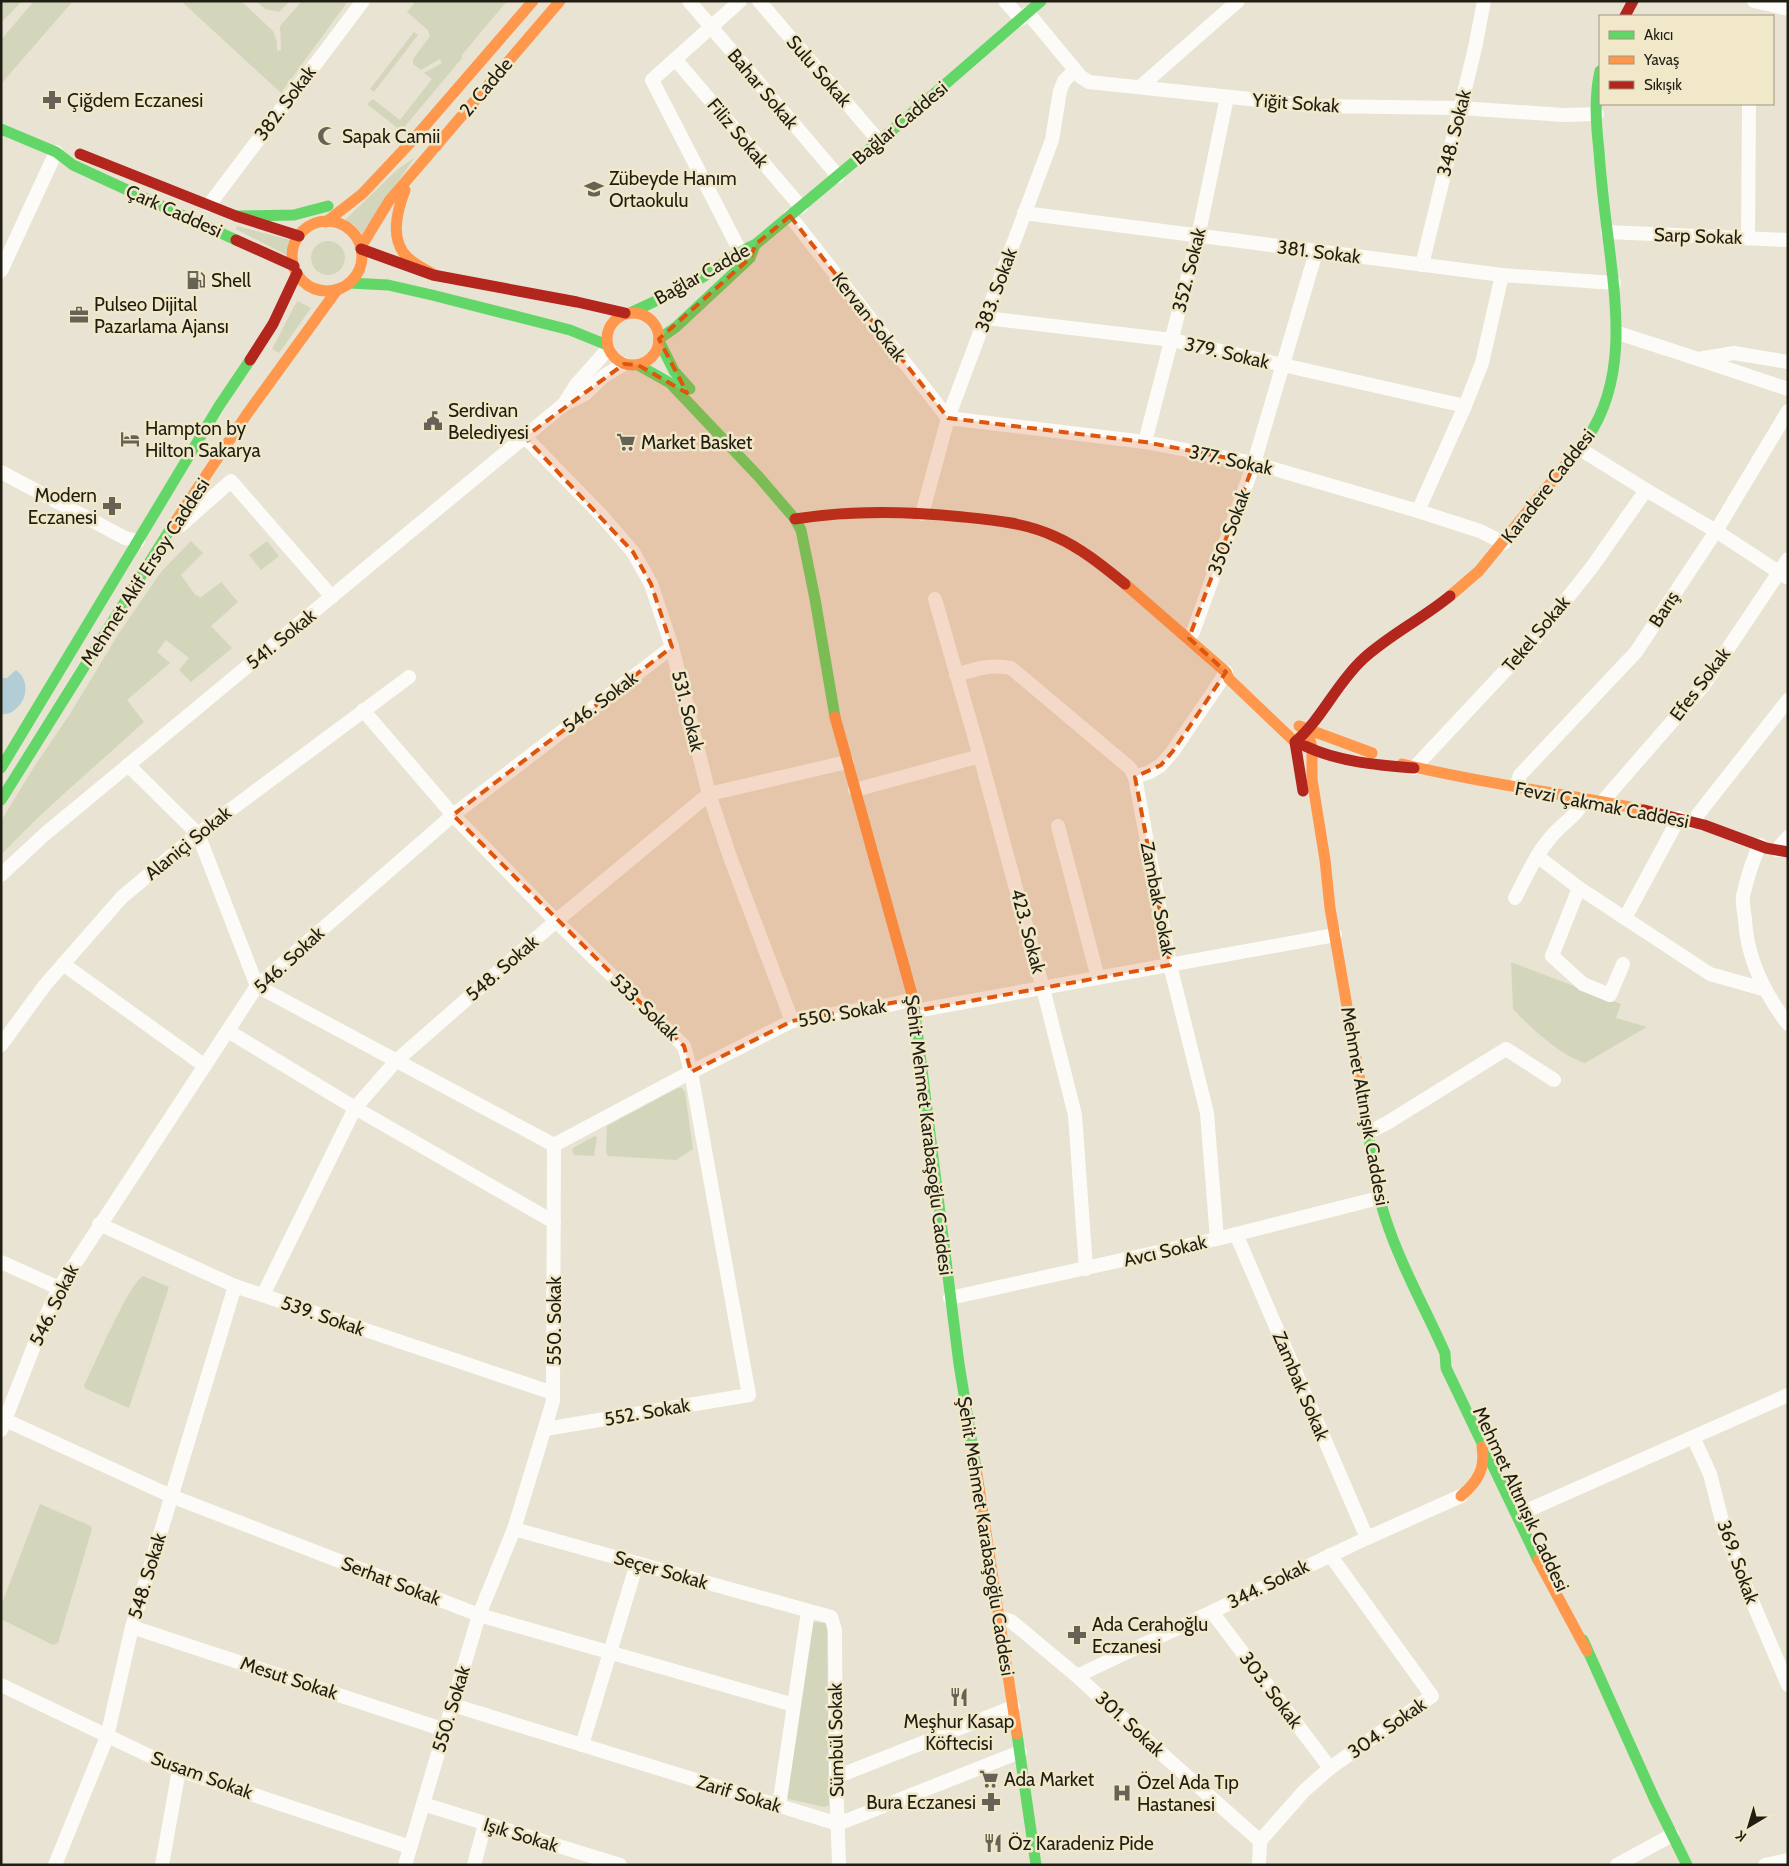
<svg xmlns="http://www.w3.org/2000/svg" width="1789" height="1866" font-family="Cabin,sans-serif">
	<rect width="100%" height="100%" fill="#e8e3d2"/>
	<!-- green -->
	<g fill="#d4d6bc">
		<path d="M1,1H22L1,23Z"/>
		<path d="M34,1H73L1,84V40Z"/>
		<path d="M181,1H241L273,31L277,42V51L281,50L280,26L302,1H348L281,93Z"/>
		<path d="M256,1H290L279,12L265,9Z"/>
		<path d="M416,1H507L461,56L462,58L401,131L367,104L373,99L400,120L432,79L424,73L442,63L440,59L421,70L413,64V59L430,36L428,30L407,12Z"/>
		<path d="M414,32L418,35L374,92L370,89Z"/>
		<path d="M415,157L362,234L354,225L346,221V219L398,169Z"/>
		<path d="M237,226L291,240L288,244V256L236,229Z"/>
		<circle cx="328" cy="258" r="17"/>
		<path d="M297,301L311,308L279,353L272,349Z"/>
		<path d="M191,541L203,553L181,575L196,596L197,595L200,598L221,582L238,602L211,626L232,648L191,682L179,670L189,658L166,640L157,652L170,663L127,700L144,722C96,766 46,807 1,855V821L34,767L70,714L119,633L161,572Z"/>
		<path d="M267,541L279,556L261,570L249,555Z"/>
		<path d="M1511,962L1621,1004L1616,1018L1647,1027L1585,1063C1560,1055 1531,1028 1513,1009Z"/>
		<path d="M678,1088H682L685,1092L693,1149L676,1160L608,1156L606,1152L607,1126Z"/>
		<path d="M595,1136L597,1137L594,1156L574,1155L572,1151L573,1148Z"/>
		<path d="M143,1276L169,1287L129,1408L86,1389L84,1386C93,1368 129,1283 143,1276Z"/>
		<path d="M40,1504L91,1526L92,1529L58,1643L53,1645L1,1619V1606Z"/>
		<path d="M812,1622L827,1623L829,1805L824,1807L789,1799L785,1795Z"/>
	</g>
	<!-- water -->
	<path fill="#b2cdd5" d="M16,670C31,681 27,702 13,711C10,714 5,714 1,714V678H7Z"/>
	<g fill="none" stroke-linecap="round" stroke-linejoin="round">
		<!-- street -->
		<g stroke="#fcfbf8" stroke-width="14">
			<path d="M689,1L838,176"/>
			<path d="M759,1L879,141"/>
			<path d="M1005,1L1021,19"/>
			<path d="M1754,1L1788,9"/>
			<path d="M1028,13L1081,77L1089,82L1316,106L1460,108L1564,115L1597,114"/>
			<path d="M675,59L801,207"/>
			<path d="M1140,87L1238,1"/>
			<path d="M209,205L363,1"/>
			<path d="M1024,213L1502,275L1614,283"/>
			<path d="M790,216L948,418L1145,442L1254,463L1418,511L1480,531L1504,543"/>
			<path d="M1608,232L1788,240"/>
			<path d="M1748,238L1749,104"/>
			<path d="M740,251L652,80L740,1"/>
			<path d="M1422,265L1475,48L1484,1"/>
			<path d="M1,271L56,152"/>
			<path d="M986,318L1172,340L1465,406"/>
			<path d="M1618,333L1698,359L1734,353L1788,362"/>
			<path d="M1701,360L1788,389"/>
			<path d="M564,404L576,385L608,349"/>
			<path d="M525,437L602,516L633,552L651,584L672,647L709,794L730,857L792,1021"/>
			<path d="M1145,442L1198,237L1227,97"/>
			<path d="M1580,449L1646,490L1716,531L1788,578"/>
			<path d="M1,472L125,538L138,541"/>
			<path d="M1418,511L1465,406L1482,363L1502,275"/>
			<path d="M922,514L948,418L1052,140L1060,91L1064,81L1075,70"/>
			<path d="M180,526L231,481L332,597"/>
			<path d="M935,599L980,756L1043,988L1075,1115L1086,1269"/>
			<path d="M1189,638L1193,632L1254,463L1316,252"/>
			<path d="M956,675C975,669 992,664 1011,668L1130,768L1135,777L1170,965L1207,1113L1217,1239"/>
			<path d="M363,710L453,815L556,921L684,1046L691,1072L749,1395L545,1429"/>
			<path d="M128,765L198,834L257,986L554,1145"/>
			<path d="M1414,768L1534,640L1592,567L1646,490"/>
			<path d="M1135,777L1150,772L1161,765L1173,751L1218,685L1226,672"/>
			<path d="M1516,787L1520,775L1636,652L1716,531L1788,411"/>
			<path d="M855,790L980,756"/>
			<path d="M1603,801L1703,686L1788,559"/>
			<path d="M1692,822L1788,700"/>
			<path d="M1058,826L1098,978"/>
			<path d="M1760,845C1752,861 1747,879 1743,896C1742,903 1744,912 1745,919C1747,959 1764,993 1788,1024"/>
			<path d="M1777,850L1788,837"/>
			<path d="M1537,856L1579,888L1710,974L1763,989"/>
			<path d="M1,875L45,834L563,405L585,394L604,376L624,364"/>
			<path d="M1579,888L1552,956L1583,984L1610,995L1623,964"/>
			<path d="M1515,898C1526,877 1536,854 1551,837C1562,823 1579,815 1584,799"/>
			<path d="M1625,918L1679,818"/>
			<path d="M63,964L205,1066"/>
			<path d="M915,1011L1335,935"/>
			<path d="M228,1031L355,1108L554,1222"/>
			<path d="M1,1045L45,985L122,897L198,834L409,677"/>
			<path d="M1369,1132L1387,1123L1506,1049L1554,1080"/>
			<path d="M99,1224L235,1286L553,1393"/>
			<path d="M1236,1234L1367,1538"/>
			<path d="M1,1262L59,1288"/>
			<path d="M263,1295L355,1108L396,1061L556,921L709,794L847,762"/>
			<path d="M950,1298L1217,1239L1379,1198"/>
			<path d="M1,1418L171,1496L479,1615L794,1705"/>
			<path d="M1,1430L45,1318L59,1288L257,986L453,815L672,647"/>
			<path d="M1693,1437L1710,1474L1724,1529L1743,1580L1788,1685"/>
			<path d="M1526,1511L1788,1395"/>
			<path d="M514,1529L831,1617L835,1630L836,1777L839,1865"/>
			<path d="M1212,1612L1330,1768"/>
			<path d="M1000,1618L1011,1621L1077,1676L1144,1738L1260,1841L1259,1865"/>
			<path d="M132,1627L445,1730"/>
			<path d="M1077,1676L1367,1538L1461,1496"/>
			<path d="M1,1685L179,1770L410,1847"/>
			<path d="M453,1705L838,1824L1020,1752"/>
			<path d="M582,1745L637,1563"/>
			<path d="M836,1777L1013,1707"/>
			<path d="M423,1804L620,1865"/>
			<path d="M779,1806L808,1611"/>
			<path d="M1260,1841L1304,1791L1330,1768L1432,1696L1330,1555"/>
			<path d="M55,1865L107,1737L132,1627L235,1286"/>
			<path d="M162,1865L179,1770"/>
			<path d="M405,1865L479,1615L514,1529L553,1401L554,1145L691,1072L792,1021L894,1004L913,999"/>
			<path d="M474,1865L485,1824"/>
			<path d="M1617,1865L1672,1835"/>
			<path d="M1765,1865L1788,1860"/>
		</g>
		<!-- fast -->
		<g stroke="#63d668" stroke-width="11">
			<path d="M1,129L56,152L73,165L236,240"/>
			<path d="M236,216L294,215L328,206"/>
			<path d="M350,283L388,285L432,295L570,330L607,345"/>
			<path d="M632,312C656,301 680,290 703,277C722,265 735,253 756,244L897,126L1041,1"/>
			<path d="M659,339L676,327L750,258L755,245"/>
			<path d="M659,341L674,371L690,389"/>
			<path d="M638,365L670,383L759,477L795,519L801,530L815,599L835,717"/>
			<path d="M1588,437C1626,380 1617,311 1609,245C1605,214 1601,182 1599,151C1596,124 1594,97 1600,71"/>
			<path d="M1,768L219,406L250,360"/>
			<path d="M1,800L171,528"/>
			<path d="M913,998L959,1364L976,1468"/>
			<path d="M1366,1116C1371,1150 1374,1184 1385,1217C1400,1264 1425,1308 1445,1353L1446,1368L1538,1560"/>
			<path d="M1583,1640L1654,1798L1687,1865"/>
			<path d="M1017,1734L1036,1865"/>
		</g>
		<!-- slow -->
		<g stroke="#ff974d" stroke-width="11">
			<path d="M405,190C397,211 389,240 408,258C416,265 426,270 435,275"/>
			<circle cx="327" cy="256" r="35"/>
			<path d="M326,222L362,194L411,142L533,1"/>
			<path d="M361,247L389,201L560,1"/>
			<circle cx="633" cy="339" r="26"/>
			<path d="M171,528L247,414L337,290"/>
			<path d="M1125,584L1226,672L1229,679L1295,742L1305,746"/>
			<path d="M1450,596L1479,571L1588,437"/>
			<path d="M835,717L913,998"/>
			<path d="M1299,726L1372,753"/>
			<path d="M1308,731L1312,749V779L1325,860L1330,908L1366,1116"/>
			<path d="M1402,764C1482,784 1564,793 1644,810"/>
			<path d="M976,1468L1017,1734"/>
			<path d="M1461,1496C1477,1482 1486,1469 1482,1447"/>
			<path d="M1538,1560L1587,1651"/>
		</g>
		<!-- jam -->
		<g stroke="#b3261e" stroke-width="11">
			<path d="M1625,16L1633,1"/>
			<path d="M80,154L236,216L299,236"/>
			<path d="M236,240L294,266"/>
			<path d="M361,249L433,275L577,302L625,313"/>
			<path d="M250,360L273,324L297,273"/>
			<path d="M795,519C851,510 907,511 963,517C994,520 1027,523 1056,537C1081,548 1104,567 1125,584"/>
			<path d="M1305,746C1339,762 1377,765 1414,768"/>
			<path d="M1303,791L1295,742C1322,719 1336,684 1363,659C1389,635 1422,619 1450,596"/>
			<path d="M1644,810L1704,825L1766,848L1788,852"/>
		</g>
	</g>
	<!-- marked area -->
	<path fill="#de560c" fill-opacity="0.2" stroke="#de560c" stroke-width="4" stroke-dasharray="10 6" stroke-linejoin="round" d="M790,216L948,418L1145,442L1254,463L1189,638L1226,672L1173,751L1161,765L1135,777L1170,965L915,1011L913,999L792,1021L691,1072L684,1046L453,815L672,647L651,584L633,552L525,437L624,364L638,365L687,393L659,339L750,258L756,244Z"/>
	<!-- icons -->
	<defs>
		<g id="pharmacy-bare" transform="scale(1.5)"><path d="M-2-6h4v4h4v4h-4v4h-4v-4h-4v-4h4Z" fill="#666255" stroke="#f1e8c9" stroke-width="2.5" paint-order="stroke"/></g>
		<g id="mosque-bare" transform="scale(1.5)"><path d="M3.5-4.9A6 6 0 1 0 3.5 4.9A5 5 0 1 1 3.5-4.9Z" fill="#666255" stroke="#f1e8c9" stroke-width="2.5" paint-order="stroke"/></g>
		<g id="school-bare" transform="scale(1.5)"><path d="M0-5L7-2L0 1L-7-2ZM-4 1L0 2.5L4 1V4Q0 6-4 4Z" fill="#666255" stroke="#f1e8c9" stroke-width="2.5" paint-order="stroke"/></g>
		<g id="fuel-bare" transform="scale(1.5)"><path d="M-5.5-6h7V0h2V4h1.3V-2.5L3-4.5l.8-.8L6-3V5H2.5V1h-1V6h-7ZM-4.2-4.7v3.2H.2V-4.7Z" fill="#666255" stroke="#f1e8c9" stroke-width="2.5" paint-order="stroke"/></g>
		<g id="office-bare" transform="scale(1.5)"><path d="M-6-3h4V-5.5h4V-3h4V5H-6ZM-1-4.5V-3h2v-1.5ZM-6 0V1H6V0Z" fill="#666255" stroke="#f1e8c9" stroke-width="2.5" paint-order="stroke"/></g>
		<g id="civic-bare" transform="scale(1.5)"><path d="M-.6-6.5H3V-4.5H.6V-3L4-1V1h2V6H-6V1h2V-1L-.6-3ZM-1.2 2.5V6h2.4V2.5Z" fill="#666255" stroke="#f1e8c9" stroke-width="2.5" paint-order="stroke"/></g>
		<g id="hotel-bare" transform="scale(1.5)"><path d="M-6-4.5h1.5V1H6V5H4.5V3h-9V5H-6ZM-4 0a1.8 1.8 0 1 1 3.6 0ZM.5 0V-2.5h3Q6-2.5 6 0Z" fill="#666255" stroke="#f1e8c9" stroke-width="2.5" paint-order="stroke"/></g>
		<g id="supermarket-bare" transform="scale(1.5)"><path d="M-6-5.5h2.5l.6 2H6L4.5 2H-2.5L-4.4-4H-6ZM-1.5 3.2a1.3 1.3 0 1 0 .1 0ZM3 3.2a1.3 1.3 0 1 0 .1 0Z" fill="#666255" stroke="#f1e8c9" stroke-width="2.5" paint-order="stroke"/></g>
		<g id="restaurant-bare" transform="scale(1.5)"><path d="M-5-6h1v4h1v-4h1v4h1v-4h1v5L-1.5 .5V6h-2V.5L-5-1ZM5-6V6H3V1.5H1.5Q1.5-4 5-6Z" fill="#666255" stroke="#f1e8c9" stroke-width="2.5" paint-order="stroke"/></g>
		<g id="hospital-bare" transform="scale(1.5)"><path d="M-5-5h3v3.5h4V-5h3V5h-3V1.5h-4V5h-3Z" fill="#666255" stroke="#f1e8c9" stroke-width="2.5" paint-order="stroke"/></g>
	</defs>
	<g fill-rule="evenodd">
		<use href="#pharmacy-bare" x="52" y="100"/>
		<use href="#mosque-bare" x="327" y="136"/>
		<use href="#school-bare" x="594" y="189"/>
		<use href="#fuel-bare" x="196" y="280"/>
		<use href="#office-bare" x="79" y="315"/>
		<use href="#civic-bare" x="433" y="421"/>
		<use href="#hotel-bare" x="130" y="439"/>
		<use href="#supermarket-bare" x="626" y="442"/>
		<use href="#pharmacy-bare" x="112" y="506"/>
		<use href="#pharmacy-bare" x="1077" y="1635"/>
		<use href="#restaurant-bare" x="959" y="1697"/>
		<use href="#supermarket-bare" x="989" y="1779"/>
		<use href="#hospital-bare" x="1122" y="1793"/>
		<use href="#pharmacy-bare" x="991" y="1802"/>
		<use href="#restaurant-bare" x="993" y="1843"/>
	</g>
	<g text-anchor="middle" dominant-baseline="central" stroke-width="5" stroke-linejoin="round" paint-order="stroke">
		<!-- street labels -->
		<g font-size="19" fill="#201d12" stroke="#f1e8c9">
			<text transform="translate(819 71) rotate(49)">Sulu Sokak</text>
			<text transform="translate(486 87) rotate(-50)">2. Cadde</text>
			<text transform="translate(763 89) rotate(50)">Bahar Sokak</text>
			<text transform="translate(285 103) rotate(-53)">382. Sokak</text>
			<text transform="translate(1296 103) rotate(4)">Yiğit Sokak</text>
			<text transform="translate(900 123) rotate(-40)">Bağlar Caddesi</text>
			<text transform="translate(738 133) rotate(50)">Filiz Sokak</text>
			<text transform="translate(1454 133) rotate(-76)">348. Sokak</text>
			<text transform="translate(174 211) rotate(24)">Çark Caddesi</text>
			<text transform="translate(1698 236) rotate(2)">Sarp Sokak</text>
			<text transform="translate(1319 252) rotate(7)">381. Sokak</text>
			<text transform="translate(1189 270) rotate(-76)">352. Sokak</text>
			<text transform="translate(702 274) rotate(-29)">Bağlar Cadde</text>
			<text transform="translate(996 290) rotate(-70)">383. Sokak</text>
			<text transform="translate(869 317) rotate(52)">Kervan Sokak</text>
			<text transform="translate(1227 353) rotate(13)">379. Sokak</text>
			<text transform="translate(1231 460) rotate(12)">377. Sokak</text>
			<text transform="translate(1548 486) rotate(-52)">Karadere Caddesi</text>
			<text transform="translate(1229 532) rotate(-70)">350. Sokak</text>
			<text transform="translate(145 572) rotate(-57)">Mehmet Akif Ersoy Caddesi</text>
			<text transform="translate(1664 609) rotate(-57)">Barış</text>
			<text transform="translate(1536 634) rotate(-50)">Tekel Sokak</text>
			<text transform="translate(281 639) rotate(-39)">541. Sokak</text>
			<text transform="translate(1700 684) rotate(-53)">Efes Sokak</text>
			<text transform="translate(600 702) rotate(-37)">546. Sokak</text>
			<text transform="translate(688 711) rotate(76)">531. Sokak</text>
			<text transform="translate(1602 805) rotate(11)">Fevzi Çakmak Caddesi</text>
			<text transform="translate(188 843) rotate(-39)">Alaniçi Sokak</text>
			<text transform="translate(1158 899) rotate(79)">Zambak Sokak</text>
			<text transform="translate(1028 931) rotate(75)">423. Sokak</text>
			<text transform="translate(289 960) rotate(-43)">546. Sokak</text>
			<text transform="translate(502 968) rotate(-41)">548. Sokak</text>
			<text transform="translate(645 1007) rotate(44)">533. Sokak</text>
			<text transform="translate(842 1013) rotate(-10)">550. Sokak</text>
			<text transform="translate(1365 1106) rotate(80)">Mehmet Altınışık Caddesi</text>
			<text transform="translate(929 1135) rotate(83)">Şehit Mehmet Karabaşoğlu Caddesi</text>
			<text transform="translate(1165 1251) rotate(-13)">Avcı Sokak</text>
			<text transform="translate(54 1305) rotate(-64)">546. Sokak</text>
			<text transform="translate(323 1316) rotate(19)">539. Sokak</text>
			<text transform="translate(554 1321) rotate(-90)">550. Sokak</text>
			<text transform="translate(1301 1386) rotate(67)">Zambak Sokak</text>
			<text transform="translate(647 1412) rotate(-10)">552. Sokak</text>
			<text transform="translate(1521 1499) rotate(65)">Mehmet Altınışık Caddesi</text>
			<text transform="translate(986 1536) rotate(81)">Şehit Mehmet Karabaşoğlu Caddesi</text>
			<text transform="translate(1738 1562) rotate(70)">369. Sokak</text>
			<text transform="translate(661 1570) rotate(16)">Seçer Sokak</text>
			<text transform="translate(147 1576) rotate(-73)">548. Sokak</text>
			<text transform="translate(391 1581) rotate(21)">Serhat Sokak</text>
			<text transform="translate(1268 1584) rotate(-26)">344. Sokak</text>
			<text transform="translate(289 1678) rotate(18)">Mesut Sokak</text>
			<text transform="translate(1271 1690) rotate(53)">303. Sokak</text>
			<text transform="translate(451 1709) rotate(-73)">550. Sokak</text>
			<text transform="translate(1130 1724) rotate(43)">301. Sokak</text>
			<text transform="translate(1387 1728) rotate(-35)">304. Sokak</text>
			<text transform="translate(836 1740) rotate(-91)">Sümbül Sokak</text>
			<text transform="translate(202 1775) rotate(20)">Susam Sokak</text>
			<text transform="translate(739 1794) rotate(17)">Zarif Sokak</text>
			<text transform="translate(521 1835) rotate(17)">Işık Sokak</text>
		</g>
		<!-- poi labels -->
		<g font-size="19" fill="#201d12" stroke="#f1e8c9" text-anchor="start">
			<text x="67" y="100">Çiğdem Eczanesi</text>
			<text x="342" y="136">Sapak Camii</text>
			<text x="609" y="178">Zübeyde Hanım<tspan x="609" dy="22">Ortaokulu</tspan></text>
			<text x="211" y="280">Shell</text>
			<text x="94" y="304">Pulseo Dijital<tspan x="94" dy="22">Pazarlama Ajansı</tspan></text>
			<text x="448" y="410">Serdivan<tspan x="448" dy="22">Belediyesi</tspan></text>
			<text x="145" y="428">Hampton by<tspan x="145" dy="22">Hilton Sakarya</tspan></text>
			<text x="641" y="442">Market Basket</text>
			<text x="97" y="495" text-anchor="end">Modern<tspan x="97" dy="22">Eczanesi</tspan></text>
			<text x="1092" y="1624">Ada Cerahoğlu<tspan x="1092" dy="22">Eczanesi</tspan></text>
			<text x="959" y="1721" text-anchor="middle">Meşhur Kasap<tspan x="959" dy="22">Köftecisi</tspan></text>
			<text x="1004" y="1779">Ada Market</text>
			<text x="1137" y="1782">Özel Ada Tıp<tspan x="1137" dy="22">Hastanesi</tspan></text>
			<text x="976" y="1802" text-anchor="end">Bura Eczanesi</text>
			<text x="1008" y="1843">Öz Karadeniz Pide</text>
		</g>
	</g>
	<!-- border -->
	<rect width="1789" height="1866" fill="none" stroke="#201d12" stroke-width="5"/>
	<!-- legend -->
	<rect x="1599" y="15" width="175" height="90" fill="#f1e8c9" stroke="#9d9780"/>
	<rect x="1609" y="31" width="25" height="8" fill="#63d668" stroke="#9d9780"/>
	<text x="1644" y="40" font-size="15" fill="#201d12">Akıcı</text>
	<rect x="1609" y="56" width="25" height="8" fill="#ff974d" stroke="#9d9780"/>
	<text x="1644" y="65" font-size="15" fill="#201d12">Yavaş</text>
	<rect x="1609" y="81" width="25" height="8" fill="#b3261e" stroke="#9d9780"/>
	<text x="1644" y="90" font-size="15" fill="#201d12">Sıkışık</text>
	<!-- north arrow -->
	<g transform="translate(1749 1826) rotate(218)" stroke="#f1e8c9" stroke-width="4" paint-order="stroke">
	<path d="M0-4L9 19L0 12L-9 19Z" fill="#201d12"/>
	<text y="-8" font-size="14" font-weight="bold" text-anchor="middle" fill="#201d12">K</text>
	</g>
</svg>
